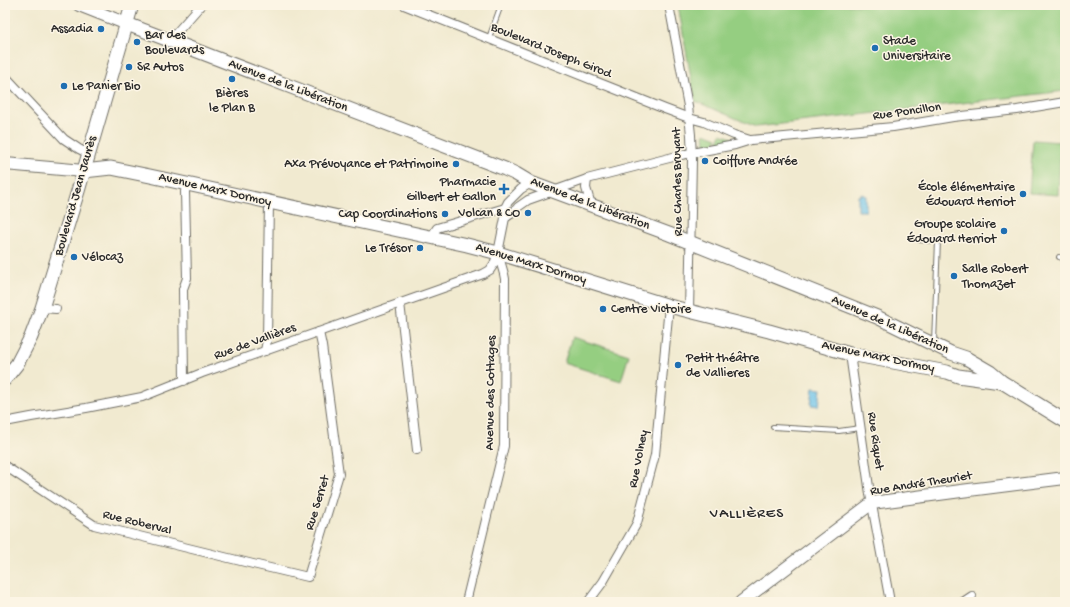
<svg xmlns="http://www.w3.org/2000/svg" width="1070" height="607" font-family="'Gochi Hand',sans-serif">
	<rect width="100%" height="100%" fill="#fcf5e5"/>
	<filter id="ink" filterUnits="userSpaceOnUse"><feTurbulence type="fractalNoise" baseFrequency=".025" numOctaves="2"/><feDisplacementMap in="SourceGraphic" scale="8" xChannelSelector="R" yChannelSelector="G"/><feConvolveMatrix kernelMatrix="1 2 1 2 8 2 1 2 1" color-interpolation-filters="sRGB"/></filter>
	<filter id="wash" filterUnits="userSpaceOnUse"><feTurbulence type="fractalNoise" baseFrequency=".012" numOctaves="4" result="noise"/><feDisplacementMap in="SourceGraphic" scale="16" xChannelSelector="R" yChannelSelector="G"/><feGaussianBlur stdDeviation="0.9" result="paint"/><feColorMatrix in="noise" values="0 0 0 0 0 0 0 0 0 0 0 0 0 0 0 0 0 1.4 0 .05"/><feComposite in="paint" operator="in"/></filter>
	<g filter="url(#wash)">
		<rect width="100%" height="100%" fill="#f1ead0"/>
		<!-- green -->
		<g fill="#95ce81" stroke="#607c56">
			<path d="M678,5H1065V91L756,127L695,101Z"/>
			<path d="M704,133L717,138L714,145L705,146Z"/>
			<path d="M721,134L734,139L732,142L717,144Z"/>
			<path d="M1033,140L1061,142L1058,195L1029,193Z"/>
			<path d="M572,337L629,355L621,381L564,363Z"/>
		</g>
		<!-- water -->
		<g fill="#6dc3ea" stroke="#4c778a">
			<path d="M860,194H862L866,196V211H858V196H860Z"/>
			<path d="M813,388L821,389L819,406L811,405Z"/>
		</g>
	</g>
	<g filter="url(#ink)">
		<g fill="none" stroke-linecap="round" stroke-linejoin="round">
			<!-- lane casing -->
			<g stroke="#706e65" stroke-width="6">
				<g id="lane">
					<path d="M489,38L501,5"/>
					<path d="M919,240L938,241L934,342"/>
					<path d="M1059,257L1065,259"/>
					<path d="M773,427L839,431L860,428"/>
				</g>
			</g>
			<!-- street casing -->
			<g stroke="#706e65" stroke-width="10">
				<g id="street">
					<path d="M404,5L665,109L689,118L704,122L734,135L750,140"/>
					<path d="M669,5L688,106L691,135L692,160L689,312"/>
					<path d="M170,40L201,5"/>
					<path d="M5,76L64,139L79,149L89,154"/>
					<path d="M587,179L586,188L591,205"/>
					<path d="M505,218L514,212L518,207L528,200L587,179L681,155L735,145L751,140L893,127L953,117L1017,110L1065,102"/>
					<path d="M432,238L433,234L437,228L505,208"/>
					<path d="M400,303L417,450"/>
					<path d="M42,308L56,309"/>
					<path d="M265,351L267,340L269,202"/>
					<path d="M850,354L870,494L890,602"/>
					<path d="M184,381L183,289L187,278L185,192L186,184"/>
					<path d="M5,422L31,417L86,408L142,397L202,373L483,274L490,270L494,264L498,253L505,218V208L508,202L521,189L531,183"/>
					<path d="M5,466L94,525L253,564L308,577L339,474L322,346L319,332"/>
					<path d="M466,602L504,446L505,279L504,274L498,253"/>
					<path d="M588,602L603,582L637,523L655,455L669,306"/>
					<path d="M963,602L972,596"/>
				</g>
			</g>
			<!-- secondary casing -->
			<g stroke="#706e65" stroke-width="14">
				<g id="secondary">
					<path d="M79,5L127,24"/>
					<path d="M5,164L84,171"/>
					<path d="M741,602L872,503L961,491L1065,478"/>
				</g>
			</g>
			<!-- primary casing -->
			<g stroke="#706e65" stroke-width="15">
				<g id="primary">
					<path d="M127,24L505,169L516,174L531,183L669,234L877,317L951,353L966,358L990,372L1002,382L1065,421"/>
					<path d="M84,171L111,168L150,176L467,245L498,253L669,306L769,331L850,354L947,372L958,376L1001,382"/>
					<path d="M5,379L17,364L31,337L42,308L78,191L132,5"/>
				</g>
			</g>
			<!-- lane -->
			<use href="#lane" stroke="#fff" stroke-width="4"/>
			<!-- street -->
			<use href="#street" stroke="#fff" stroke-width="8"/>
			<!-- secondary -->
			<use href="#secondary" stroke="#fff" stroke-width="12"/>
			<!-- primary -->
			<use href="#primary" stroke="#fff" stroke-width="13"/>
		</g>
	</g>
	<!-- markers -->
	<g fill="#1f6fb2" stroke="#fcf5e5" stroke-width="1.5">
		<circle cx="101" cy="29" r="4"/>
		<circle cx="137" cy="42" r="4"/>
		<circle cx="875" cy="48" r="4"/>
		<circle cx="129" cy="67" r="4"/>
		<circle cx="232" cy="79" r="4"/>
		<circle cx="64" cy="86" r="4"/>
		<circle cx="705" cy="161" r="4"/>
		<circle cx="456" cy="164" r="4"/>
		<path d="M502 183h4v4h4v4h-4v4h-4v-4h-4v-4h4z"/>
		<circle cx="1023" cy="194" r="4"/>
		<circle cx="528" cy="213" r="4"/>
		<circle cx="445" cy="214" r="4"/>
		<circle cx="1004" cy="231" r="4"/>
		<circle cx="420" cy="248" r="4"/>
		<circle cx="74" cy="257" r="4"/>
		<circle cx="954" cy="276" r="4"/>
		<circle cx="603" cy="309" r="4"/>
		<circle cx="678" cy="365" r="4"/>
	</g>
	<g text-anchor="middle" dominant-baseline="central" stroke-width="3" stroke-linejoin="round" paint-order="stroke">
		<!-- poi labels -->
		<g font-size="13" fill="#2b2b2b" stroke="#fcf5e5" text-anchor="start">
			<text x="93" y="29" text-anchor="end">Assadia</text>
			<text x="145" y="35">Bar des<tspan x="145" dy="15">Boulevards</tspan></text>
			<text x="883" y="41">Stade<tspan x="883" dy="15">Universitaire</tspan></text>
			<text x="137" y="67">SR Autos</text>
			<text x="72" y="86">Le Panier Bio</text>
			<text x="232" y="93" text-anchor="middle">Bières<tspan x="232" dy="15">le Plan B</tspan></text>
			<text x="713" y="161">Coiffure Andrée</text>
			<text x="448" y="164" text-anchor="end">Axa Prévoyance et Patrimoine</text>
			<text x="496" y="182" text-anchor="end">Pharmacie<tspan x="496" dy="15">Gilbert et Gallon</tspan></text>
			<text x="1015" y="187" text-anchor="end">École élémentaire<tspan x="1015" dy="15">Édouard Herriot</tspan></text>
			<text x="520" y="213" text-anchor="end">Volcan &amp; CO</text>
			<text x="437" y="214" text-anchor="end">Cap Coordinations</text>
			<text x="996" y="224" text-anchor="end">Groupe scolaire<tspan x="996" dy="15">Édouard Herriot</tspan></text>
			<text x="412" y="248" text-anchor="end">Le Trésor</text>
			<text x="82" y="257">Vélocaz</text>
			<text x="962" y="269">Salle Robert<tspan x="962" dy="15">Thomazet</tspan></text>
			<text x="611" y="309">Centre Victoire</text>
			<text x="686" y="358">Petit théâtre<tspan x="686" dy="15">de Vallieres</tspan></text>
		</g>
		<!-- street labels -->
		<g font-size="13" fill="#2b2b2b" stroke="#fcf5e5">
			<text transform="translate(551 51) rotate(22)">Boulevard Joseph Girod</text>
			<text transform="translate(288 86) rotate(21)">Avenue de la Libération</text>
			<text transform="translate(907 112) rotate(-8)">Rue Poncillon</text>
			<text transform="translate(678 182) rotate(-91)">Rue Charles Bruyant</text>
			<text transform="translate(215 190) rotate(13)">Avenue Marx Dormoy</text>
			<text transform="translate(76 196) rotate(-74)">Boulevard Jean Jaurès</text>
			<text transform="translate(590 204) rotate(21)">Avenue de la Libération</text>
			<text transform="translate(531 264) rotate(17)">Avenue Marx Dormoy</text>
			<text transform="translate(890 325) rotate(24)">Avenue de la Libération</text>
			<text transform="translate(255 342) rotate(-20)">Rue de Vallières</text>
			<text transform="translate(878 357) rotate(12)">Avenue Marx Dormoy</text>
			<text transform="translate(491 393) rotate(-89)">Avenue des Cottages</text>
			<text transform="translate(875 441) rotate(82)">Rue Riquet</text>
			<text transform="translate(639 459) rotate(-79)">Rue Volney</text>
			<text transform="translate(921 484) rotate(-9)">Rue André Theuriet</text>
			<text transform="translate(318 503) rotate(-73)">Rue Serret</text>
			<text transform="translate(137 523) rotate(14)">Rue Roberval</text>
		</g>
		<!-- quarter labels -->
		<g font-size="15" letter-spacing="1" fill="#2b2b2b" stroke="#fcf5e5">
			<text x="747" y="514">VALLIÈRES</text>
		</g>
	</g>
	<!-- margin -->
	<rect width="1070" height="607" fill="none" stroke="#fcf5e5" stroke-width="20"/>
</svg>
